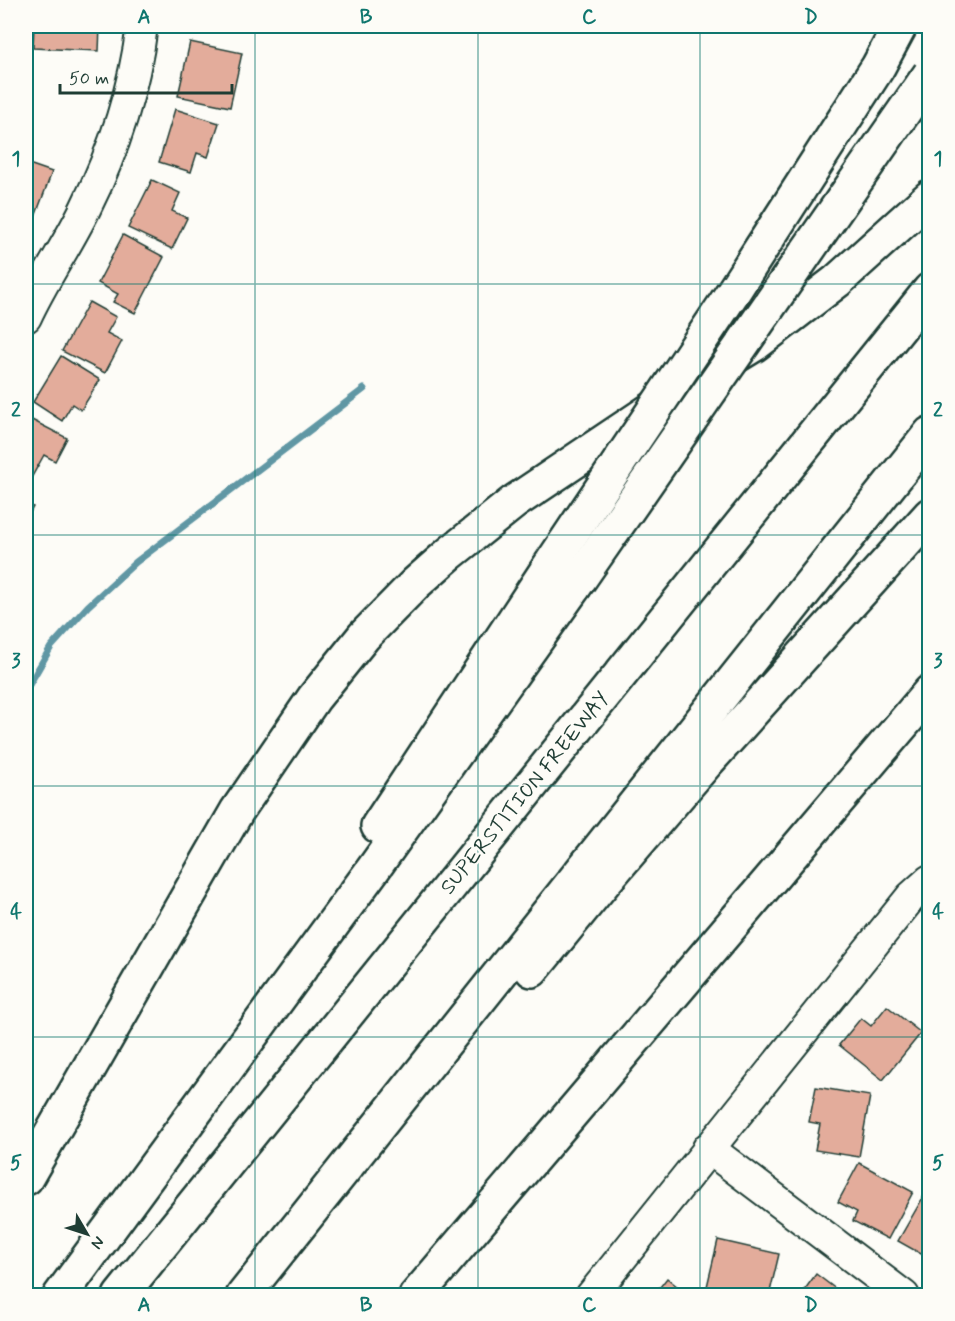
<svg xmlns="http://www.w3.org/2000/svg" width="955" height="1321" font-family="Mynerve,sans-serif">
	<rect width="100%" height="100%" fill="#fdfcf7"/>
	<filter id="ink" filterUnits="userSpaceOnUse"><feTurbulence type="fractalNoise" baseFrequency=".0167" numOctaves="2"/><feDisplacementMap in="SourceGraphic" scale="12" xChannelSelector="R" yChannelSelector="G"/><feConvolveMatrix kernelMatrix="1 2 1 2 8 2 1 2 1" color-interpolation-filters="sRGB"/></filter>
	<g filter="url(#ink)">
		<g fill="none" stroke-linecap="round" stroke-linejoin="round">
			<!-- stream -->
			<path stroke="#6197a4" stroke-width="7" d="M26,690L51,647L88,606L136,562L364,389"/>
		</g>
		<!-- building -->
		<g fill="#e3ac9b" stroke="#1f3d34" stroke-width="1.5">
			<path d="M34,26H100L99,51L33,48Z"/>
			<path d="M192,26H223V32L192,31Z"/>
			<path d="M190,42L242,53L230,107L178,96Z"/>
			<path d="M175,109L219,123L208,157L197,153L191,172L159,162Z"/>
			<path d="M26,163L52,172L35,217L26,214Z"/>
			<path d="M152,180L180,193L172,211L187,218L172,249L128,228Z"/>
			<path d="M123,235L164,257L135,313L113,302L118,294L98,283Z"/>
			<path d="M89,302L116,317L107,333L122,341L105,373L62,351Z"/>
			<path d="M61,356L100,380L81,410L72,404L62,421L33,402Z"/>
			<path d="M26,417L67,438L55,461L44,455L30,480L26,478Z"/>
			<path d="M26,502L33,507L26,520Z"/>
			<path d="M887,1006L921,1033L883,1080L839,1045L861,1018L871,1026Z"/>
			<path d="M816,1087L870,1096L859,1157L815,1150L820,1124L809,1122Z"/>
			<path d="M859,1163L913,1192L888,1239L853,1221L857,1212L838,1202Z"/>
			<path d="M925,1194L930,1197V1259L898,1241Z"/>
			<path d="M718,1240L779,1254L769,1296L705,1295Z"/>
			<path d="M816,1274L845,1296H800Z"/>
			<path d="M667,1278L689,1296H653Z"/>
		</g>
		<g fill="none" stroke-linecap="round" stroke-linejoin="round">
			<!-- minor casing -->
			<g stroke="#1f3d34" stroke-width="34">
				<g id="minor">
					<path d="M26,317C43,280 67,246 85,209C114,151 134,89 142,26"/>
					<path d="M708,1148L904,1296"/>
					<path d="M591,1296L911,897L930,880"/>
				</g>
			</g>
			<!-- highway casing -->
			<g stroke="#1f3d34" stroke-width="38">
				<g id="highway">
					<path d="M378,826L547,570"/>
					<path d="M532,970L604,882L706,763L930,515"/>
					<path d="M26,1178L237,811L314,698L364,636L415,584L449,554L514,502L696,380L755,344L837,281L930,197"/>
					<path d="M60,1296L374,868L574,587"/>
					<path d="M120,1296L930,290"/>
					<path d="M243,1296L930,434"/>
					<path d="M416,1296L930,692"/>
				</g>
			</g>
			<!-- minor -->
			<use href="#minor" stroke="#fdfcf7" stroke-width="30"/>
			<!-- highway -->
			<use href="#highway" stroke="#fdfcf7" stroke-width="33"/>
			<!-- highway-bridge casing -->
			<g stroke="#1f3d34" stroke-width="38" stroke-linecap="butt">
				<g id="highway-bridge">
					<path d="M547,570L735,289L878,67L900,26"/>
					<path d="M574,587L930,74"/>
				</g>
			</g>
			<!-- highway-bridge -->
			<use href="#highway-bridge" stroke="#fdfcf7" stroke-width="33"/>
		</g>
	</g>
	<!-- grid -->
	<path fill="none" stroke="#0f766e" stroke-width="1.5" stroke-opacity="0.55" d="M255,26V1296M478,26V1296M700,26V1296M26,284H930M26,535H930M26,786H930M26,1037H930"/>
	<g text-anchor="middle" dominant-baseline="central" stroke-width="4.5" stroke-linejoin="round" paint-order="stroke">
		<!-- street labels -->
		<g font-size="21" fill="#1f3d34" stroke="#fdfcf7">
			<text transform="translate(525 793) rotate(-51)">SUPERSTITION FREEWAY</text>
		</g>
	</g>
	<!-- margin -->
	<rect width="955" height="1321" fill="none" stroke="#fdfcf7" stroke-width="66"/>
	<!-- north arrow -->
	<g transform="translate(87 1234) rotate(129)" stroke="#fdfcf7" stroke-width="4.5" paint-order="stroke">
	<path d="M0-4.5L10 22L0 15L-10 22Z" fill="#1f3d34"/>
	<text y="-9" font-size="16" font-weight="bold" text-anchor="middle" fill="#1f3d34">N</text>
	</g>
	<!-- scale -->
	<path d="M60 84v9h172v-9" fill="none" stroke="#1f3d34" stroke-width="3"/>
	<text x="69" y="84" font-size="18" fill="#1f3d34" stroke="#fdfcf7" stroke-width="4.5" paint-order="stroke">50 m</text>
	<rect x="33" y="33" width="889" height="1255" fill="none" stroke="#0f766e" stroke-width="2"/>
	<g font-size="20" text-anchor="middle" font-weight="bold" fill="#0f766e">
		<text x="144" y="23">A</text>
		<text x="366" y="23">B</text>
		<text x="589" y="23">C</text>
		<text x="811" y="23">D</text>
		<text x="16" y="165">1</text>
		<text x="938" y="165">1</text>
		<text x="16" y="416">2</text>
		<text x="938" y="416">2</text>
		<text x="16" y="667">3</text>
		<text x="938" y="667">3</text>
		<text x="16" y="918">4</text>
		<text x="938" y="918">4</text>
		<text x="16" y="1169">5</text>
		<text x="938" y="1169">5</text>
		<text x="144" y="1311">A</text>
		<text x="366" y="1311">B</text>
		<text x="589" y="1311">C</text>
		<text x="811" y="1311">D</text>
	</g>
</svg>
